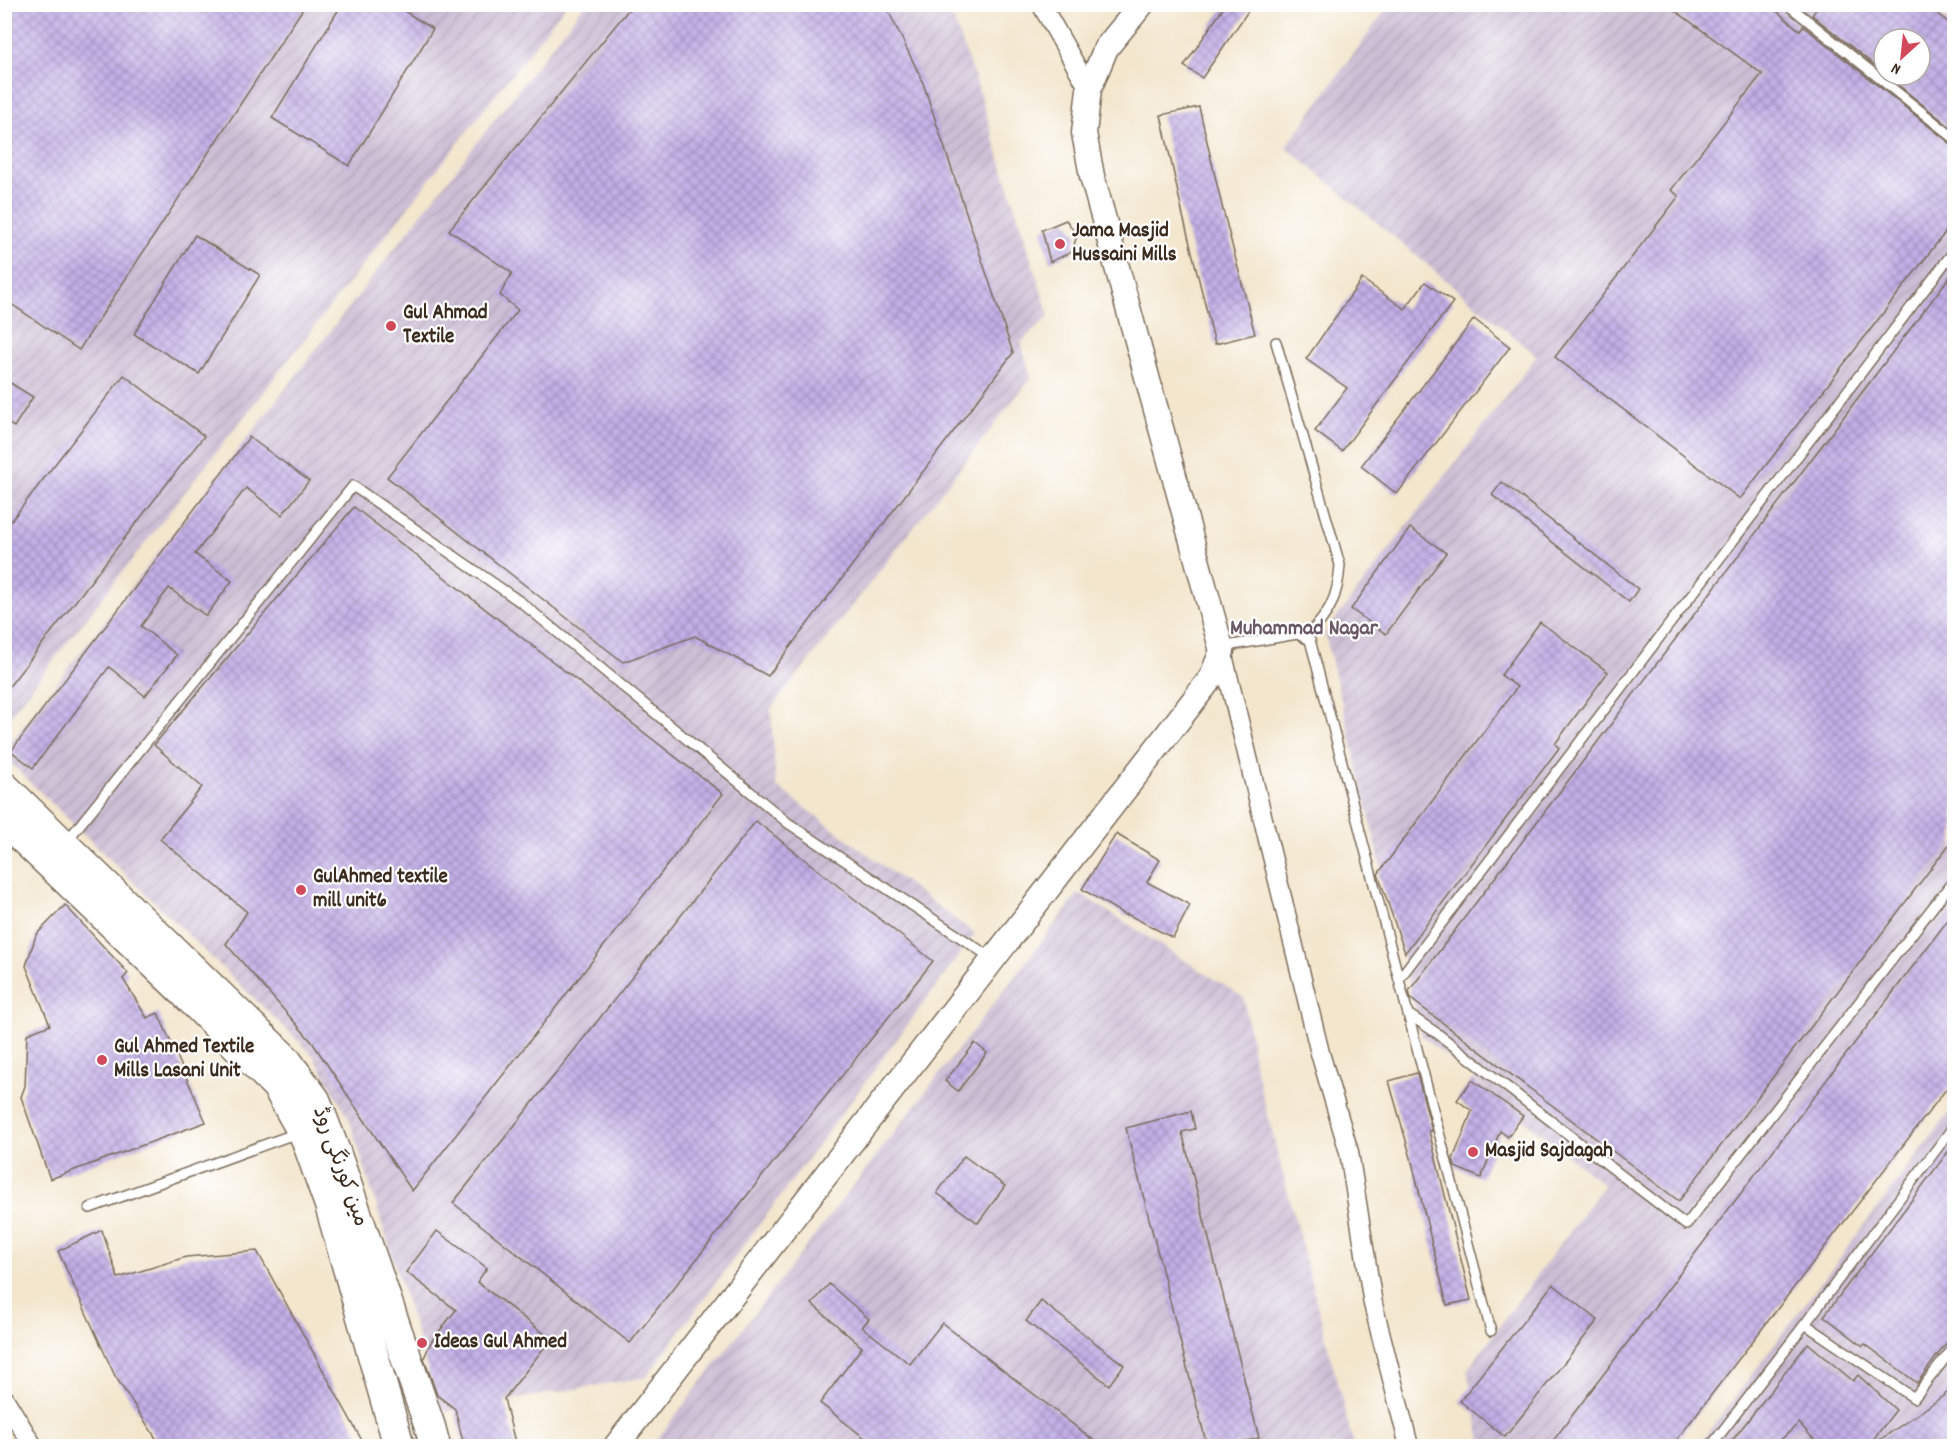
<svg xmlns="http://www.w3.org/2000/svg" width="1959" height="1451" font-family="Dekko,'Playpen Sans Arabic',sans-serif">
	<defs>
		<pattern id="industrial-furrows" width="10" height="10" patternUnits="userSpaceOnUse" patternTransform="scale(1.5)"><rect width="10" height="10" fill="#ccbed4"/><path d="M-1 1l2-2M0 10L10 0M9 11l2-2" fill="none" stroke="#b0a3b6"/></pattern>
		<pattern id="building-cross-hatch" width="8" height="8" patternUnits="userSpaceOnUse" patternTransform="scale(1.5)"><rect width="8" height="8" fill="#c2afe7"/><path d="M0 0l8 8M0 8l8-8" fill="none" stroke="#9f8fbb"/></pattern>
	</defs>
	<rect width="100%" height="100%" fill="#fff"/>
	<filter id="ink" filterUnits="userSpaceOnUse"><feTurbulence type="fractalNoise" baseFrequency=".0167" numOctaves="2"/><feDisplacementMap in="SourceGraphic" scale="12" xChannelSelector="R" yChannelSelector="G"/><feConvolveMatrix kernelMatrix="1 2 1 2 8 2 1 2 1" color-interpolation-filters="sRGB"/></filter>
	<filter id="wash" filterUnits="userSpaceOnUse"><feTurbulence type="fractalNoise" baseFrequency=".008" numOctaves="4" result="noise"/><feDisplacementMap in="SourceGraphic" scale="24" xChannelSelector="R" yChannelSelector="G"/><feGaussianBlur stdDeviation="1.35" result="paint"/><feColorMatrix in="noise" values="0 0 0 0 0 0 0 0 0 0 0 0 0 0 0 0 0 1.4 0 .05"/><feComposite in="paint" operator="in"/></filter>
	<g filter="url(#wash)">
		<rect width="100%" height="100%" fill="#f3e6cd"/>
		<!-- industrial -->
		<g fill="url(#industrial-furrows)" fill-rule="evenodd">
			<path d="M1915,4L1954,32V1081L1669,1446H1482L1467,1370L1604,1185L1422,1036L1325,633L1537,356L1286,147L1389,5ZM1884,39H1920V75H1884Z"/>
			<path d="M5,5H566L5,722Z"/>
			<path d="M584,5H948L974,75L1049,316L1021,342L1031,378L771,709L776,786L975,934L646,1377L441,1412L349,1118L313,1055L5,758L4,751Z"/>
			<path d="M1079,893L1244,998L1255,1067L1354,1446H652Z"/>
			<path d="M1954,1106V1446H1698Z"/>
		</g>
		<g id="blocks">
			<!-- building -->
			<g fill="url(#building-cross-hatch)">
				<path d="M4,4H306L79,350L4,299Z"/>
				<path d="M342,4H393L433,29L349,166L272,118Z"/>
				<path d="M633,4H885L922,80L1013,353L768,676L695,636L623,662L387,477L518,310L500,295L512,273L449,230Z"/>
				<path d="M1226,4H1253L1202,78L1184,66Z"/>
				<path d="M1666,4H1768L1798,29L1800,30L1803,26L1950,143L1954,145V221L1740,499L1555,357L1679,196L1671,190L1762,74Z"/>
				<path d="M1820,4H1925L1954,27V130L1886,75H1920V39H1884V73L1812,15Z"/>
				<path d="M1199,107L1222,206L1255,334L1215,344L1183,216L1161,115Z"/>
				<path d="M1066,220L1077,235L1072,252L1050,262L1042,230Z"/>
				<path d="M195,235L260,275L199,374L134,334Z"/>
				<path d="M1954,271V838L1679,1201L1411,999L1409,991Z"/>
				<path d="M1362,279L1405,309L1425,282L1453,302L1342,451L1315,431L1347,388L1306,359Z"/>
				<path d="M1474,319L1510,347L1397,494L1361,466Z"/>
				<path d="M124,375L204,436L4,693V530Z"/>
				<path d="M4,379L33,397L14,427L4,421Z"/>
				<path d="M249,437L309,481L282,515L246,488L195,554L232,581L206,616L169,588L141,626L177,655L145,696L109,667L33,768L11,751Z"/>
				<path d="M1502,482L1638,589L1629,602L1492,495Z"/>
				<path d="M354,507L723,794L412,1191L312,1042L226,944L247,912L160,839L202,787L154,745Z"/>
				<path d="M1410,528L1446,553L1386,634L1351,609Z"/>
				<path d="M1540,622L1608,672L1555,744L1559,748L1405,953L1378,874L1517,687L1501,675Z"/>
				<path d="M756,821L933,961L630,1343L453,1203Z"/>
				<path d="M1116,834L1160,860L1147,882L1190,905L1173,938L1127,914L1126,916L1082,889Z"/>
				<path d="M65,905L128,973L123,979L147,1018L158,1013L206,1122L50,1179L21,1097L25,1086L27,1034L50,1025L26,966L36,935Z"/>
				<path d="M1954,912V1079L1672,1446H1549Z"/>
				<path d="M975,1043L987,1053L958,1091L945,1081Z"/>
				<path d="M1417,1073L1432,1131H1429L1471,1300L1447,1305L1411,1158L1389,1081Z"/>
				<path d="M1472,1080L1523,1116L1508,1137L1500,1131L1481,1178L1455,1167L1453,1159L1472,1111L1457,1100Z"/>
				<path d="M1191,1111L1195,1129L1182,1132L1259,1438L1226,1446H1207L1126,1128Z"/>
				<path d="M1954,1144V1333L1917,1383L1865,1344L1863,1346L1824,1316Z"/>
				<path d="M964,1156L1005,1186L978,1223L937,1193Z"/>
				<path d="M102,1230L118,1278L186,1257L257,1251L365,1446H161L115,1376L58,1251Z"/>
				<path d="M437,1231L487,1268L477,1282L551,1339L504,1399L516,1446H464L455,1409L437,1395L424,1358L431,1342L456,1310L406,1272Z"/>
				<path d="M829,1284L869,1319L862,1327L910,1364L942,1323L1101,1446H875L820,1403L862,1347L812,1304Z"/>
				<path d="M1553,1284L1598,1320L1505,1437L1460,1401Z"/>
				<path d="M1041,1301L1124,1365L1109,1385L1026,1321Z"/>
				<path d="M1808,1343L1853,1381L1858,1375L1896,1410L1868,1446H1820L1799,1423L1774,1446H1728Z"/>
				<path d="M1954,1388V1446H1871L1925,1409Z"/>
			</g>
		</g>
	</g>
	<g filter="url(#ink)">
		<use href="#blocks" fill-opacity="0" stroke="#7b6c5b" stroke-width="1.5"/>
		<g fill="none" stroke-linecap="round" stroke-linejoin="round">
			<!-- service casing -->
			<g stroke="#7b6c5b" stroke-width="12">
				<g id="service">
					<path d="M1787,4L1954,138"/>
					<path d="M1276,342L1340,565C1338,598 1329,615 1305,638"/>
					<path d="M1221,647L1297,634L1310,640L1491,1331"/>
					<path d="M66,842L353,486L522,603L788,823L993,959"/>
					<path d="M1399,979L1954,251"/>
					<path d="M1408,1014L1438,1034L1686,1225L1954,880"/>
					<path d="M1954,1126L1805,1324L1914,1398L1954,1347"/>
					<path d="M90,1208L297,1133"/>
					<path d="M1711,1446L1805,1324"/>
				</g>
			</g>
			<!-- minor casing -->
			<g stroke="#7b6c5b" stroke-width="21">
				<g id="minor">
					<path d="M1041,4L1089,89"/>
					<path d="M1222,651L1320,1053L1349,1152L1373,1304L1409,1446"/>
					<path d="M4,1398L33,1446"/>
				</g>
			</g>
			<!-- tertiary casing -->
			<g stroke="#7b6c5b" stroke-width="27">
				<path id="tertiary" d="M616,1446L1211,678L1222,651L1092,176L1084,133L1089,89L1106,48L1142,4"/>
			</g>
			<!-- primary casing -->
			<g stroke="#7b6c5b" stroke-width="33">
				<g id="primary">
					<path d="M4,787L285,1059L315,1100L335,1152L430,1427L435,1446"/>
					<path d="M4,820L184,992L277,1086L306,1138L330,1205L399,1446"/>
				</g>
			</g>
			<!-- service -->
			<use href="#service" stroke="#fff" stroke-width="9"/>
			<!-- minor -->
			<use href="#minor" stroke="#fff" stroke-width="18"/>
			<!-- tertiary -->
			<use href="#tertiary" stroke="#fff" stroke-width="24"/>
			<!-- primary -->
			<use href="#primary" stroke="#fff" stroke-width="30"/>
		</g>
	</g>
	<!-- markers -->
	<g fill="#d1495b" stroke="#fff" stroke-width="2">
		<circle cx="1060" cy="244" r="6"/>
		<circle cx="391" cy="326" r="6"/>
		<circle cx="301" cy="890" r="6"/>
		<circle cx="102" cy="1060" r="6"/>
		<circle cx="1473" cy="1152" r="6"/>
		<circle cx="422" cy="1343" r="6"/>
	</g>
	<g text-anchor="middle" dominant-baseline="central" stroke-width="4.5" stroke-linejoin="round" paint-order="stroke">
		<!-- poi labels -->
		<g font-size="21" font-weight="bold" fill="#3b2a1e" stroke="#fff" text-anchor="start">
			<text x="1072" y="232">Jama Masjid<tspan x="1072" dy="24">Hussaini Mills</tspan></text>
			<text x="403" y="314">Gul Ahmad<tspan x="403" dy="24">Textile</tspan></text>
			<text x="313" y="878">GulAhmed textile<tspan x="313" dy="24">mill unit6</tspan></text>
			<text x="114" y="1048">Gul Ahmed Textile<tspan x="114" dy="24">Mills Lasani Unit</tspan></text>
			<text x="1485" y="1152">Masjid Sajdagah</text>
			<text x="434" y="1343">Ideas Gul Ahmed</text>
		</g>
		<!-- street labels -->
		<g font-size="21" fill="#3b2a1e" stroke="#fff">
			<text transform="translate(339 1167) rotate(70)">مین کورنگی روڈ</text>
		</g>
		<!-- neighbourhood labels -->
		<g font-size="22" font-weight="bold" fill="#6a5964" stroke="#fff">
			<text x="1304" y="629">Muhammad Nagar</text>
		</g>
	</g>
	<!-- margin -->
	<rect width="1959" height="1451" fill="none" stroke="#fff" stroke-width="24"/>
	<!-- north arrow -->
	<g transform="translate(1902 57) rotate(207)"><circle r="28" fill="#ffffff" stroke="#b1aaa5" stroke-width="1.5"/>
	<path d="M0-4.5L10 22L0 15L-10 22Z" fill="#d1495b"/>
	<text y="-9" font-size="16" font-weight="bold" text-anchor="middle" fill="#3b2a1e">N</text>
	</g>
</svg>
